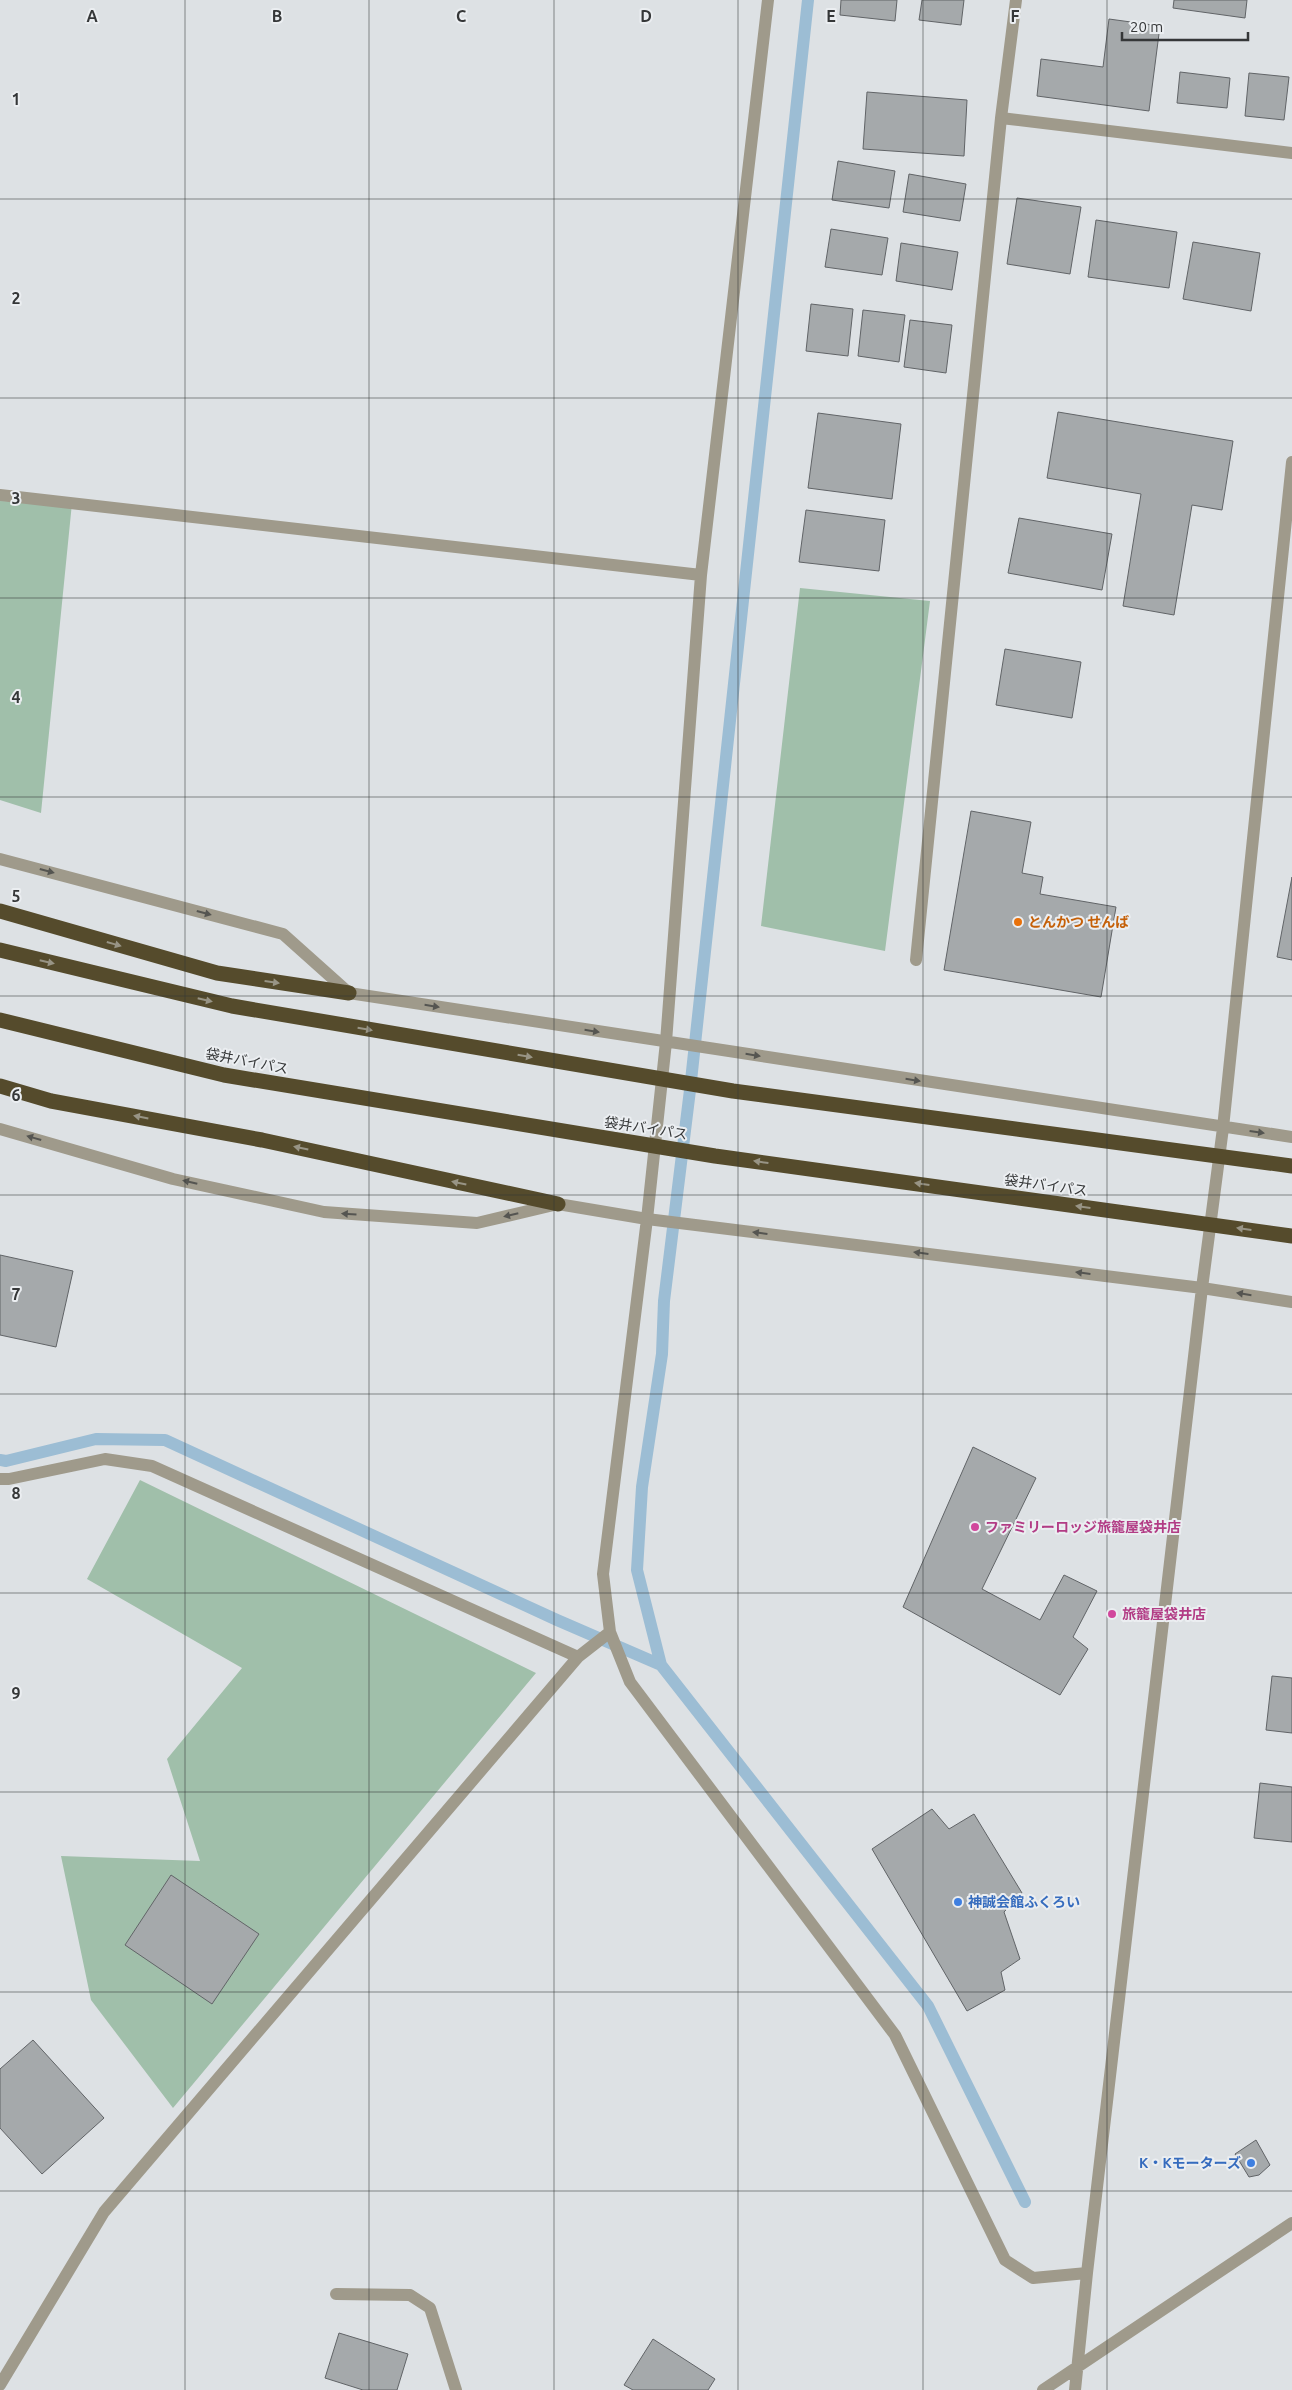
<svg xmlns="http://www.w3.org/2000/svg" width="1292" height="2390" viewBox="0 0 1292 2390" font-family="Ubuntu,'Noto Sans JP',sans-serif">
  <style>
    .green { fill: #a0bfaa }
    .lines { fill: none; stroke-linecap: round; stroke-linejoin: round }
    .stream { stroke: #9cbdd4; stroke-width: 12 }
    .building { fill: #a5a9ab; stroke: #616467 }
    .minor { stroke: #9f9a8b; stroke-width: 12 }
    .highway { stroke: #554b2c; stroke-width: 15 }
    .highway-bridge { stroke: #554b2c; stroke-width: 15 }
    .oneway { fill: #555551 }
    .oneway2 { fill: #989485 }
    .grid { fill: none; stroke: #353738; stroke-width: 1; stroke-opacity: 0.55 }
    .food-dot { fill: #e8710a; stroke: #ebeef1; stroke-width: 2 }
    .hotel-dot { fill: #d1479c; stroke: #ebeef1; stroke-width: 2 }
    .shop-dot { fill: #3f7fe0; stroke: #ebeef1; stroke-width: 2 }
    .labels { text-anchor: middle; stroke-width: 4; stroke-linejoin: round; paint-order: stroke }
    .food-label { font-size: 14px; font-weight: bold; fill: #c56008; stroke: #ebeef1; text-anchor: start }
    .street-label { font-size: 14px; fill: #353738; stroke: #ebeef1 }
    .hotel-label { font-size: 14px; font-weight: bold; fill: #b23c85; stroke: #ebeef1; text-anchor: start }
    .shop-label { font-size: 14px; font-weight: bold; fill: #366cbe; stroke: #ebeef1; text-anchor: start }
    .grid-label { font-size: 16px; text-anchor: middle; font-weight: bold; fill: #353738; stroke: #ebeef1; stroke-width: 4; stroke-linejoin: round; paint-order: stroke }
  </style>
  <rect width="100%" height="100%" fill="#dde1e4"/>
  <path class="green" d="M 0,501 L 72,503 L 41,813 L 0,800 Z
    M 800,588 L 930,601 L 885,951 L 761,926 Z
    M 140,1480 L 536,1673 L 173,2108 L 91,2000 L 61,1856 L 200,1861 L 167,1759 L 242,1668 L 87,1579 Z"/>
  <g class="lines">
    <path class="stream" d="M 808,0 L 690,1090 L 664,1301 L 662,1354 L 642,1487 L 637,1570 L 661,1665 L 928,2006 L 1025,2202
      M 0,1460 L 6,1461 L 96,1439 L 165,1440 L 557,1620 L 661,1665"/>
  </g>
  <path class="building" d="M 841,0 L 897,0 L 895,21 L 840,15 Z
    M 922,0 L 964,0 L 961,25 L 919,20 Z
    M 1174,0 L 1247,0 L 1245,18 L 1173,8 Z
    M 1109,19 L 1160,26 L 1149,111 L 1037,96 L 1041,59 L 1103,67 Z
    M 1180,72 L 1230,78 L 1227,108 L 1177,103 Z
    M 1249,73 L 1289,77 L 1284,120 L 1245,116 Z
    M 867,92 L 967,100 L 964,156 L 863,149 Z
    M 838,161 L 895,171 L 889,208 L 832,200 Z
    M 909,174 L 966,184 L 960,221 L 903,212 Z
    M 1017,198 L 1081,207 L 1070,274 L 1007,264 Z
    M 1096,220 L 1177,232 L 1169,288 L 1088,277 Z
    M 831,229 L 888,238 L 882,275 L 825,267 Z
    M 1193,242 L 1260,253 L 1251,311 L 1183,299 Z
    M 901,243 L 958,252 L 952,290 L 896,281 Z
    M 811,304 L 853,309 L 848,356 L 806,351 Z
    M 863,310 L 905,315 L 899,362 L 858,356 Z
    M 910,320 L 952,325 L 946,373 L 904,367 Z
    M 1058,412 L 1233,441 L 1222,510 L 1192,505 L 1174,615 L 1123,606 L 1141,494 L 1047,478 Z
    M 818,413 L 901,424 L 892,499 L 808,488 Z
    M 806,510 L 885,520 L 879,571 L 799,562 Z
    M 1019,518 L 1112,534 L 1102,590 L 1008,573 Z
    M 1005,649 L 1081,662 L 1072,718 L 996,705 Z
    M 971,811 L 1031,822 L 1022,873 L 1043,877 L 1040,894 L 1116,907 L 1101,997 L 944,970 Z
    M 1292,877 L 1292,960 L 1277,957 Z
    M 0,1255 L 73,1271 L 56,1347 L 0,1335 Z
    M 973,1447 L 1036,1478 L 982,1589 L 1040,1620 L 1064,1575 L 1097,1591 L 1073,1637 L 1088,1649 L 1060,1695 L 903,1607 Z
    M 1272,1676 L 1292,1678 L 1292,1733 L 1266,1730 Z
    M 1260,1783 L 1292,1787 L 1292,1842 L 1254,1838 Z
    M 932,1809 L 949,1829 L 974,1814 L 1022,1893 L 1004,1912 L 1020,1959 L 1001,1972 L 1005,1990 L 967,2011 L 872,1849 Z
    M 171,1875 L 259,1934 L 212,2004 L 125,1945 Z
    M 33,2040 L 104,2118 L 42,2174 L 0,2128 L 0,2069 Z
    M 1256,2140 L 1270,2165 L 1259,2175 L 1249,2177 L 1235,2154 Z
    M 339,2333 L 408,2354 L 397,2390 L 363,2390 L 325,2378 Z
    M 653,2339 L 715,2379 L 708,2390 L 633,2390 L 624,2385 Z"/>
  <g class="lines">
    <path class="minor" d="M 768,0 L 701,575 L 666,1042 L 647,1219 L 603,1574 L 610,1632 L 630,1682 L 895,2035 L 1005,2260 L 1033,2278 L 1087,2273
      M 1001,118 L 1292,153
      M 0,495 L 701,575
      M 0,859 L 283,934 L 349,993 L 1292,1137
      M 916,960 L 1001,118 L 1016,0
      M 0,1129 L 173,1179 L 324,1212 L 477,1223 L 558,1204 L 647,1219 L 1202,1288 L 1292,1302
      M 0,1479 L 9,1479 L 105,1459 L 152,1466 L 578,1657
      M 336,2294 L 410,2295 L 430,2308 L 456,2390
      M 0,2385 L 104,2212 L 578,1657 L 610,1632
      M 1043,2390 L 1292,2223
      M 1075,2390 L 1087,2273 L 1202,1288 L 1223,1128 L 1292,462"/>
    <path class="highway" d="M 0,911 L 217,973 L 349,993
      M 0,1086 L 51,1101 L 262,1140 L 558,1204"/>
    <path class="highway-bridge" d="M 0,950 L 232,1006 L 733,1091 L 1292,1166
      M 0,1020 L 224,1075 L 715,1156 L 1292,1236"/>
  </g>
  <defs><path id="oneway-solid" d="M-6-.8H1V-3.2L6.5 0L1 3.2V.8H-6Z" transform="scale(1.25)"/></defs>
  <g class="oneway">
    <use href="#oneway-solid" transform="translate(47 871) rotate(15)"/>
    <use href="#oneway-solid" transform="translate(204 913) rotate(15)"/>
    <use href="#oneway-solid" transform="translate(432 1006) rotate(9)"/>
    <use href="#oneway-solid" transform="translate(592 1031) rotate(9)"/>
    <use href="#oneway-solid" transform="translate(753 1055) rotate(9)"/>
    <use href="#oneway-solid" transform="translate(913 1080) rotate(9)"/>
    <use href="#oneway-solid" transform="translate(1257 1132) rotate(8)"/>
    <use href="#oneway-solid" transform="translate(34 1138) rotate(-164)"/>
    <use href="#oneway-solid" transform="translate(190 1182) rotate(-167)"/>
    <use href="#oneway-solid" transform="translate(349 1214) rotate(-176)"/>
    <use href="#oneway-solid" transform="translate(511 1215) rotate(167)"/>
    <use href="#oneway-solid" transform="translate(760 1233) rotate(-173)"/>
    <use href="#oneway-solid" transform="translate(921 1253) rotate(-173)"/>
    <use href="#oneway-solid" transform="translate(1083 1273) rotate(-173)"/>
    <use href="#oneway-solid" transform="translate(1244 1294) rotate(-171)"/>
  </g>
  <g class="oneway2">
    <use href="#oneway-solid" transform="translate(114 944) rotate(16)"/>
    <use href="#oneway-solid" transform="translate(47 962) rotate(13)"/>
    <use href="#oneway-solid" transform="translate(272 982) rotate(8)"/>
    <use href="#oneway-solid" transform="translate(205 1000) rotate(13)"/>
    <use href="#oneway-solid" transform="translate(365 1029) rotate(10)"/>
    <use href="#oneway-solid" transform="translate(525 1056) rotate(10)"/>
    <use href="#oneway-solid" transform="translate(141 1117) rotate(-169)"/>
    <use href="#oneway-solid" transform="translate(301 1148) rotate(-168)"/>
    <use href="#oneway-solid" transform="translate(761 1162) rotate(-172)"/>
    <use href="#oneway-solid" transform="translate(459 1183) rotate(-168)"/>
    <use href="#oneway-solid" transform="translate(922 1184) rotate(-172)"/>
    <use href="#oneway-solid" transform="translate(1083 1207) rotate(-172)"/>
    <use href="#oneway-solid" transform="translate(1244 1229) rotate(-172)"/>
  </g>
  <path class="grid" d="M 185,0 L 185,2390M 369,0 L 369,2390M 554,0 L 554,2390M 738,0 L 738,2390M 923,0 L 923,2390M 1107,0 L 1107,2390M 0,199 L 1292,199M 0,398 L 1292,398M 0,598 L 1292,598M 0,797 L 1292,797M 0,996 L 1292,996M 0,1195 L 1292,1195M 0,1394 L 1292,1394M 0,1593 L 1292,1593M 0,1792 L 1292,1792M 0,1992 L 1292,1992M 0,2191 L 1292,2191"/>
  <circle class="food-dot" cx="1018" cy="922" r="5"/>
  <g class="hotel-dot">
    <circle cx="975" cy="1527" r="5"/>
    <circle cx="1112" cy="1614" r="5"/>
  </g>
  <g class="shop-dot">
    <circle cx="958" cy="1902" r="5"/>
    <circle cx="1251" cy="2163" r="5"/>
  </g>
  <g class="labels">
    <g class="food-label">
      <text x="1028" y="927">とんかつ せんば</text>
    </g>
    <g class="street-label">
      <text transform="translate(247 1061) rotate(11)" y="5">袋井バイパス</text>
      <text transform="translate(646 1128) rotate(9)" y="5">袋井バイパス</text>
      <text transform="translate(1046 1185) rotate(8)" y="5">袋井バイパス</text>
    </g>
    <g class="hotel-label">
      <text x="985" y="1532">ファミリーロッジ旅籠屋袋井店</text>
      <text x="1122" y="1619">旅籠屋袋井店</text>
    </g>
    <g class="shop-label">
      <text x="968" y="1907">神誠会館ふくろい</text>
      <text x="1241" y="2168" text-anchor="end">K・Kモーターズ</text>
    </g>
  </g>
  <g class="grid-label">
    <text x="92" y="22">A</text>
    <text x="277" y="22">B</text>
    <text x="461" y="22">C</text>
    <text x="646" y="22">D</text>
    <text x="831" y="22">E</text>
    <text x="1015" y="22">F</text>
    <text x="16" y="105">1</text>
    <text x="16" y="304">2</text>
    <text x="16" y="504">3</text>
    <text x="16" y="703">4</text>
    <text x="16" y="902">5</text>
    <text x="16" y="1101">6</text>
    <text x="16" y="1300">7</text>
    <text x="16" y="1499">8</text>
    <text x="16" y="1699">9</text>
  </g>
  <path d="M1122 32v8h126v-8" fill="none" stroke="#353738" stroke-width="2.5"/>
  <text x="1130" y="32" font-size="15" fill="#353738" stroke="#ebeef1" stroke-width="4" paint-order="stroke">20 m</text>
</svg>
